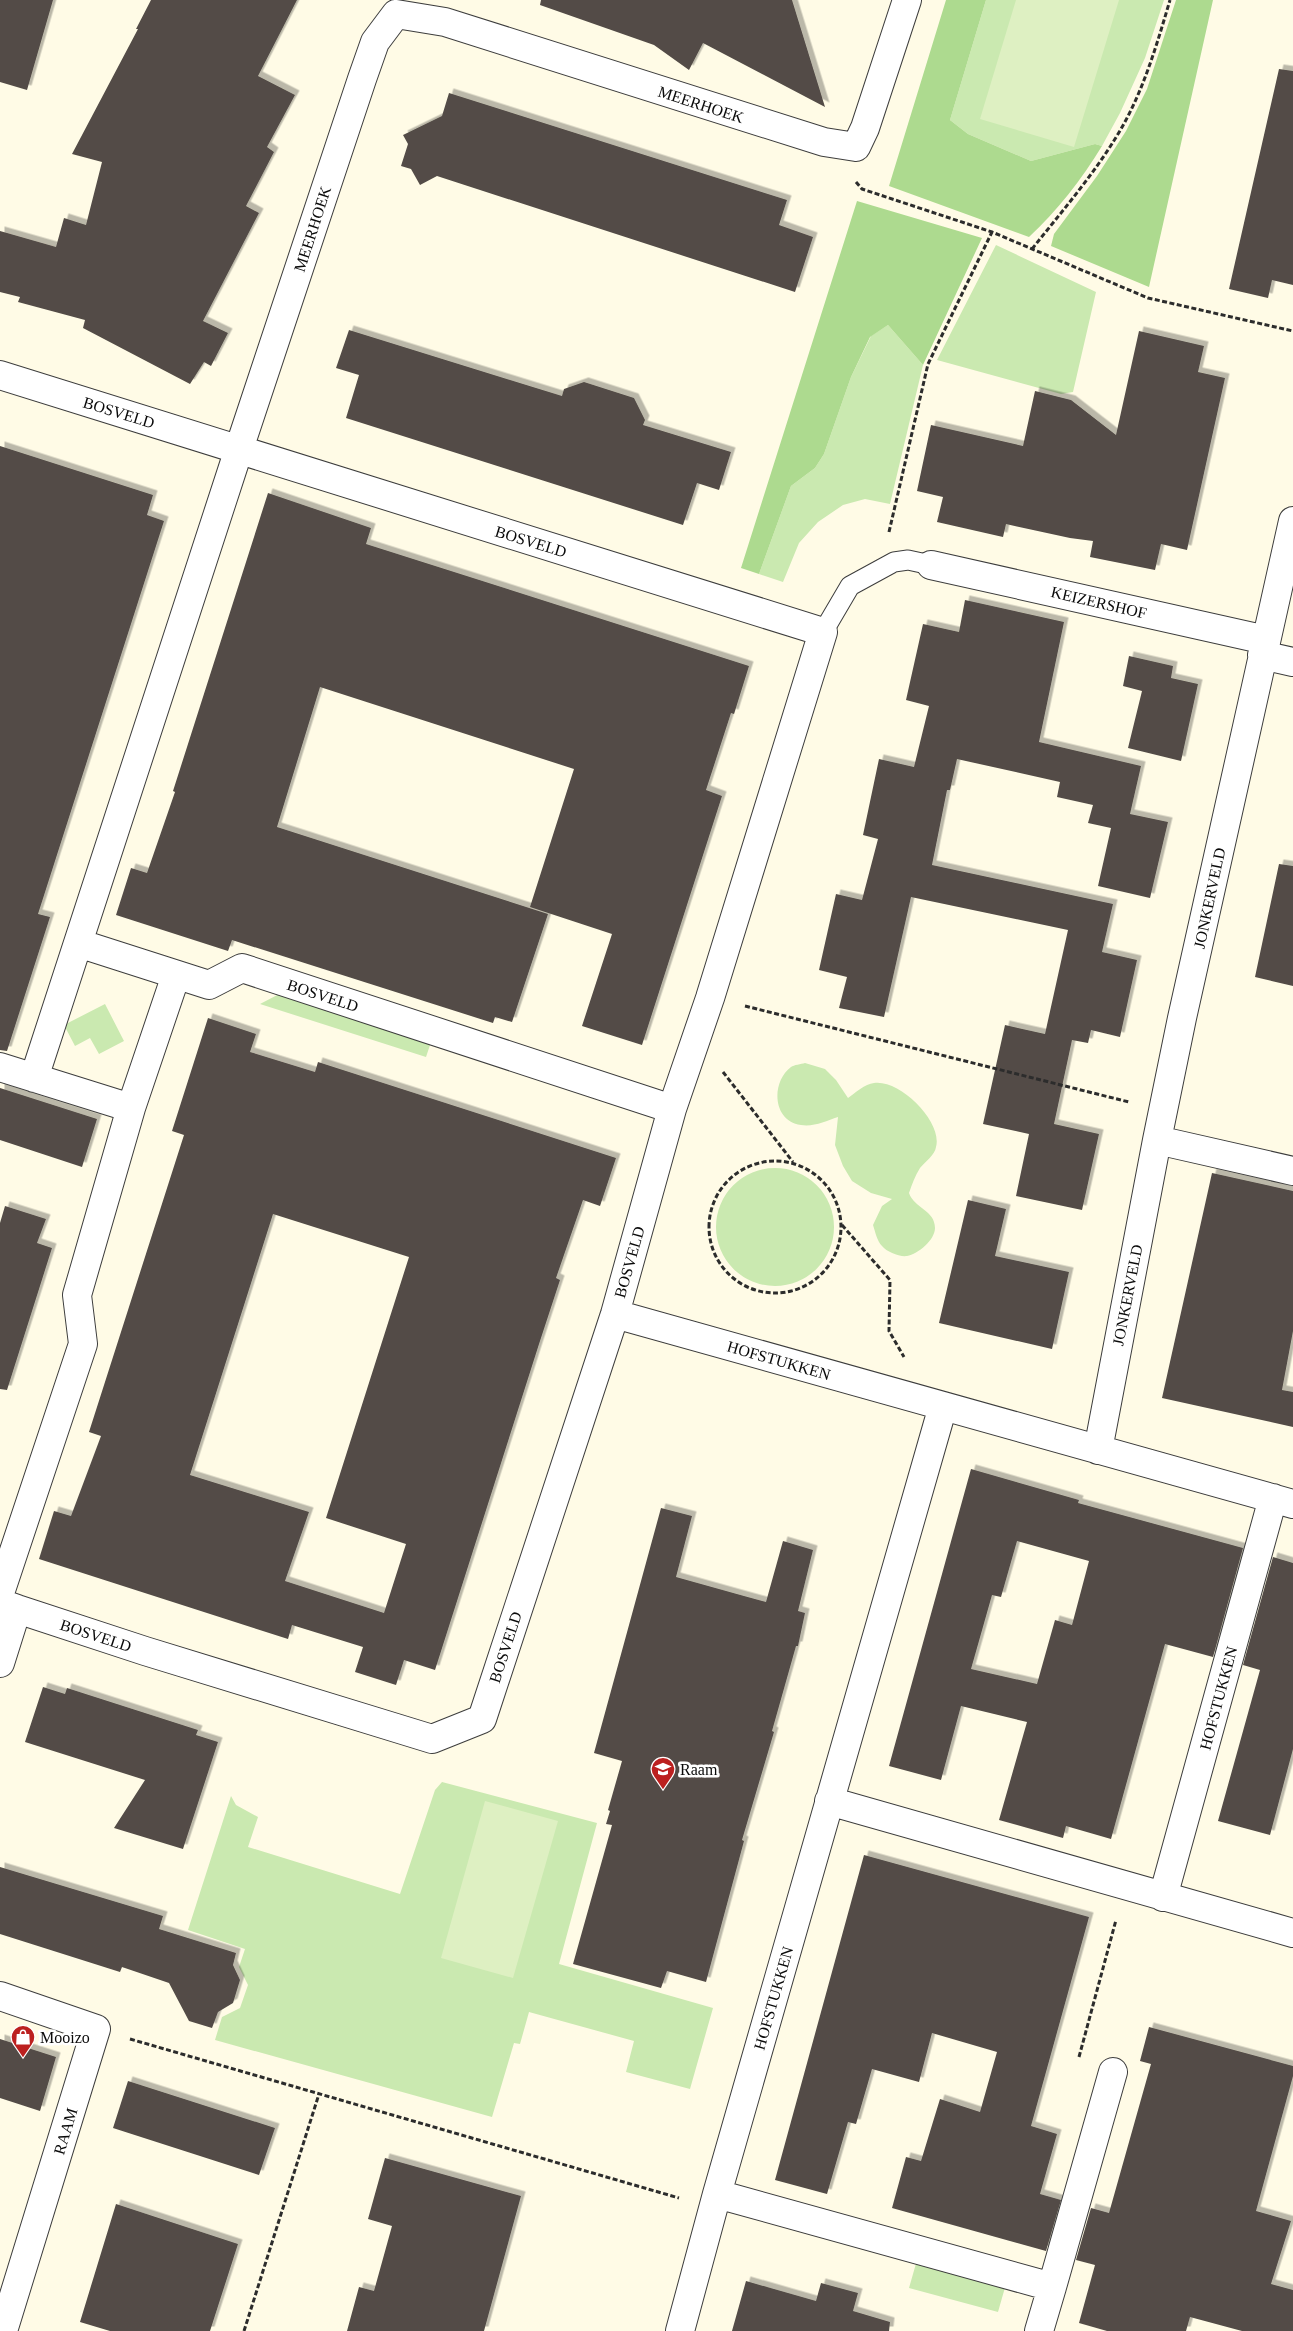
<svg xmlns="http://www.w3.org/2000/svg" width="1293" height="2331" viewBox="0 0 1293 2331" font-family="Georgia,serif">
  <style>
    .green { fill: #cae9b0 }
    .forest { fill: #adda8f }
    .pitch { fill: #def0c2 }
    .building { fill: #524b46; fill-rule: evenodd; filter: url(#shadow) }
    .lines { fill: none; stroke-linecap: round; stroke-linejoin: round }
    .lane-casing { stroke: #3d3d3d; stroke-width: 21 }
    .street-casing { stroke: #3d3d3d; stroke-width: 30 }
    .path { stroke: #2c2c2c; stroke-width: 3; stroke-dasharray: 5 2.5; stroke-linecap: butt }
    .lane { stroke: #fff; stroke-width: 19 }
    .street { stroke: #fff; stroke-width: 28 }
    .labels { text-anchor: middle; stroke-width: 5; stroke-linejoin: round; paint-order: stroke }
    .street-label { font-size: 16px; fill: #0a0a0a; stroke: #fff }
    .poi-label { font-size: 16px; fill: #0a0a0a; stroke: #fff; text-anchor: start }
  </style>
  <defs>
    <filter id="shadow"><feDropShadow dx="4.5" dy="-4.5" stdDeviation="0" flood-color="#0004"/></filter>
  </defs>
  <rect width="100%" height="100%" fill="#fffbe6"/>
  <path class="green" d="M 986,0 L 1164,0 L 1145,58 L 1120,113 L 1102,146 L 1095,144 L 1031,161 L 968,134 L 950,120 Z
    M 996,245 L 1096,292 L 1073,392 L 1061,394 L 937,360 Z
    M 888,325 L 923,365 L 890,504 L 865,499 L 843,505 L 818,522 L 799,543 L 783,582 L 759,574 L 791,486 L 815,468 L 824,454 L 851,377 L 871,336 Z
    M 285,991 L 432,1039 L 426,1057 L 260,1004 Z
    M 105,1004 L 124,1041 L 99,1054 L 90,1038 L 75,1046 L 64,1025 Z
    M 805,1063 L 825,1069 L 836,1080 L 848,1098 C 855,1093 865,1084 874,1083 C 900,1079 943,1122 936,1147 C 935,1155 925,1162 920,1168 C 915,1176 912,1184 909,1193 C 914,1208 935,1210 935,1228 C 935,1240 918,1254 907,1256 C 899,1257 887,1252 882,1246 C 877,1241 875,1231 873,1225 L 882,1206 L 892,1199 L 871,1193 L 852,1181 L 843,1166 L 835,1145 L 838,1117 C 826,1121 814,1127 801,1125 C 772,1121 771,1082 791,1067 C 794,1065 801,1064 805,1063 Z
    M716 1227a59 59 0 1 1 118 0a59 59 0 1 1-118 0Z
    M 442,1782 L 597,1823 L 559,1964 L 713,2008 L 690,2089 L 626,2072 L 634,2041 L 529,2012 L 520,2044 L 514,2043 L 492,2117 L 215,2040 L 222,2017 L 240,2008 L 248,1985 L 239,1967 L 245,1949 L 188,1930 L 231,1796 L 236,1805 L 258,1817 L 248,1847 L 400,1894 L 435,1790 Z
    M 917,2260 L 1006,2284 L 998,2312 L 909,2288 Z"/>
  <path class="forest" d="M 946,0 L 986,0 L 950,120 L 968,134 L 1031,161 L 1095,144 L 1102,146 C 1082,179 1057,211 1029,237 L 889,186 Z
    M 1176,0 L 1213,0 L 1149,287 L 1051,246 L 1054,234 L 1097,176 L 1126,131 L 1147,89 Z
    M 857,201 L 982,238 L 923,365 L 888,325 L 870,337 L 851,377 L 824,454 L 815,468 L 791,486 L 759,574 L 741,568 Z"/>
  <path class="pitch" d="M 1016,0 L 1119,0 L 1074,147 L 980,119 Z
    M 485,1801 L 558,1821 L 513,1978 L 441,1958 Z"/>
  <path class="building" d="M 0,0 L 53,0 L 27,90 L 0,82 Z
    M 151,0 L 297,0 L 258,76 L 295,95 L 267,147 L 274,152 L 246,206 L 259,213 L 203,321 L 228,333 L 211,366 L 204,362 L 190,384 L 83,328 L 85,320 L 18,302 L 20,297 L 0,292 L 0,231 L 56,247 L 64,218 L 86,225 L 102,162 L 72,154 L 138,29 L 136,29 Z
    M 541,0 L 792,0 L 825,107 L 703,43 L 689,70 L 654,45 L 540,5 Z
    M 1279,69 L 1293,71 L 1293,285 L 1272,280 L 1268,298 L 1229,289 Z
    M 449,93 L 787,200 L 779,225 L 813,237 L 795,292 L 437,176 L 420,185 L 411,169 L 401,166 L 408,144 L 403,135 L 442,116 Z
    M 349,330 L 562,396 L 564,389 L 584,382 L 634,398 L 645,420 L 643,425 L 731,452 L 719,490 L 697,483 L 683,525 L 346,418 L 359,375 L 336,368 Z
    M 1139,331 L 1204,346 L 1198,372 L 1225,378 L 1187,550 L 1161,544 L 1155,570 L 1090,557 L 1093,541 L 1070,538 L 1006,524 L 1003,537 L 937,522 L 943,497 L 917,491 L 931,425 L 1023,446 L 1035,391 L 1071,400 L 1116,435 Z
    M 0,446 L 153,495 L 147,515 L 164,521 L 38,914 L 50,917 L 7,1051 L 0,1050 Z
    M 268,493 L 371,528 L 366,544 L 749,666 L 734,714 L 731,713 L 706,790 L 722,796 L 642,1045 L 582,1026 L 612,934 L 530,907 L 574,769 L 320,687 L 277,827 L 548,914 L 512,1022 L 495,1017 L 493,1023 L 232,940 L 228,951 L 116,915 L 131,868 L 147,873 L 175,792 L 173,791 Z
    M 965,600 L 1064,622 L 1039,742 L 1141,766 L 1130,814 L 1168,822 L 1150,898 L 1098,886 L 1111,828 L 1088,823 L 1093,805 L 1057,797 L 1060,782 L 957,759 L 950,790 L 947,790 L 932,865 L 1113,904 L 1102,952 L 1137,960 L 1120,1037 L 1091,1030 L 1088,1043 L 1072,1040 L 1054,1124 L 1099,1134 L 1082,1210 L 1016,1196 L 1029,1134 L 983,1124 L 1005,1025 L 1045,1034 L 1068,930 L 911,897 L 884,1017 L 839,1008 L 847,977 L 819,970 L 836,894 L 862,900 L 878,839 L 863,835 L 879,759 L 914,767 L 929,706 L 906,700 L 923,624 L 959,632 Z
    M 1129,656 L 1173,666 L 1171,678 L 1198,684 L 1181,761 L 1128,748 L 1142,691 L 1123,686 Z
    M 1279,864 L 1293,866 L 1293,986 L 1255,977 Z
    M 208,1018 L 256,1034 L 250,1052 L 315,1072 L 318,1062 L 616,1158 L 600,1206 L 583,1200 L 556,1278 L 560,1280 L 539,1344 L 435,1670 L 404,1660 L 396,1685 L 355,1672 L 363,1647 L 292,1625 L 288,1639 L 39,1559 L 54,1511 L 71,1516 L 101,1436 L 89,1432 L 184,1135 L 172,1131 ZM 273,1214 L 409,1257 L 326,1518 L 406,1544 L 384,1613 L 285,1581 L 309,1512 L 190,1475 Z
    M 0,1088 L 97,1119 L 82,1167 L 0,1140 Z
    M 1212,1173 L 1293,1191 L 1293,1331 L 1282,1390 L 1293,1392 L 1293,1427 L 1162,1398 Z
    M 968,1200 L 1006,1209 L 995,1256 L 1069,1272 L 1052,1349 L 939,1323 Z
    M 5,1206 L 46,1219 L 37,1243 L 52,1248 L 7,1390 L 0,1389 L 0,1223 Z
    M 971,1469 L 1079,1500 L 1078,1503 L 1243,1548 L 1213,1657 L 1165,1644 L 1111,1839 L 1066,1826 L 1063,1838 L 999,1820 L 1027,1722 L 961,1706 L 941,1780 L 889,1766 ZM 1017,1541 L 1089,1561 L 1072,1625 L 1055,1620 L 1037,1684 L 971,1669 L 992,1595 L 1001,1597 Z
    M 661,1508 L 692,1516 L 676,1577 L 744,1596 L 766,1602 L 783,1541 L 813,1550 L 798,1611 L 805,1613 L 798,1646 L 796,1646 L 772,1731 L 774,1732 L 742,1840 L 744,1841 L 706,1982 L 667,1971 L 661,1988 L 573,1964 L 612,1825 L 606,1824 L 610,1811 L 608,1810 L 622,1761 L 594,1753 Z
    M 1273,1557 L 1293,1563 L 1293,1749 L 1270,1835 L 1218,1821 L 1260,1670 L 1243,1665 Z
    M 43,1687 L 65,1694 L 67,1688 L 198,1730 L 196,1735 L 218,1742 L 183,1849 L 114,1828 L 145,1780 L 25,1742 Z
    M 864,1855 L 1089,1917 L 1031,2126 L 1057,2134 L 1040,2194 L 1061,2200 L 1046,2251 L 892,2208 L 906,2157 L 921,2161 L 940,2099 L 980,2112 L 997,2052 L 932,2033 L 919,2082 L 872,2069 L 856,2124 L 848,2122 L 827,2194 L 775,2180 Z
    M 0,1867 L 163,1916 L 159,1929 L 236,1953 L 233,1965 L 240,1980 L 233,2003 L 218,2012 L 212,2028 L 189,2021 L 169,1983 L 122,1967 L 120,1972 L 0,1934 Z
    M 1149,2027 L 1293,2066 L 1293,2076 L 1256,2211 L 1291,2221 L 1271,2284 L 1293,2290 L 1293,2331 L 1242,2331 L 1190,2317 L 1186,2331 L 1107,2331 L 1079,2323 L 1095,2265 L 1076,2260 L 1091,2208 L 1109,2213 L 1151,2064 L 1140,2061 Z
    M 0,2039 L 56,2057 L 40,2111 L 0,2098 Z
    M 128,2081 L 275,2128 L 259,2175 L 113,2128 Z
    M 385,2158 L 521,2196 L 484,2331 L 347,2331 L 359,2287 L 374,2291 L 392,2226 L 368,2219 Z
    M 116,2204 L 238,2244 L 210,2331 L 110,2331 L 80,2322 Z
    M 746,2281 L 816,2301 L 821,2283 L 858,2293 L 853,2311 L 890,2322 L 889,2331 L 732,2331 Z"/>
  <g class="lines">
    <g class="lane-casing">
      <path id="lane" d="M 823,632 L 850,586 L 894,562 L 908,560 L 931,565"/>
    </g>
    <g class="street-casing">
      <path id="street" d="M 0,375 L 823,632 L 710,998 L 672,1109 L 615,1314 L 482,1719 L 432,1739 L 145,1651 L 17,1609
        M 931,565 L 1266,640
        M 1262,655 L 1293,662
        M 78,943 L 209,985 L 242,968 L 672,1109
        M 0,1067 L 131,1108
        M 34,1078 L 239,449 L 362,79 L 375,42 L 396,14 L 445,22 L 824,142 L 856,147 L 865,128 L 907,0
        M 1157,1140 L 1293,1171
        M 615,1314 L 1293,1504
        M 1098,1450 L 1157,1140 L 1182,1018 L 1293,521
        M 0,1593 L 83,1344 L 77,1295 L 131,1108 L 176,975
        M 0,1603 L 17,1609 L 0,1663
        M 829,1801 L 1293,1933
        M 1163,1897 L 1273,1498
        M 0,1996 L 96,2029 L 3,2331
        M 717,2194 L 1052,2287 L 1039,2331
        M 1052,2287 L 1113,2072
        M 680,2331 L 717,2194 L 943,1406"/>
    </g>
    <path class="path" d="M 856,182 L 862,189 L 992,232 L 1148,298 L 1293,331
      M 1032,249 C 1063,210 1096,172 1121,129 C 1144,89 1157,44 1170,0
      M 889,532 L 928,364 L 992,232
      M 745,1006 L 1129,1102
      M 723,1072 L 793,1162
      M709 1227a66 66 0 1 1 132 0a66 66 0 1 1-132 0Z
      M 842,1225 L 890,1280 L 889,1331 L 904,1357
      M 130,2039 L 679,2198
      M 1079,2057 L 1116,1920
      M 244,2331 L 319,2094"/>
    <use href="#lane" class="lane"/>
    <use href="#street" class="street"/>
  </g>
  <defs>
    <g id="school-pin" transform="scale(1.25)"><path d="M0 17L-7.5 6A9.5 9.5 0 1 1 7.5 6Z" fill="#bc201f" stroke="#fff"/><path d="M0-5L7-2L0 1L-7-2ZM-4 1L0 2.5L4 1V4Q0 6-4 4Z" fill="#fff"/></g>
    <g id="shop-pin" transform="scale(1.25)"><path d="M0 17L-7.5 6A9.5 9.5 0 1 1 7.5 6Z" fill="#bc201f" stroke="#fff"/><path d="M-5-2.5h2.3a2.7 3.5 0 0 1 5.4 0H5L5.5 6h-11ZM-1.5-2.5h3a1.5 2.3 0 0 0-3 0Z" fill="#fff"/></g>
  </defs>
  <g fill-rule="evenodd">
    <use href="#school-pin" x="663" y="1769"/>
    <use href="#shop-pin" x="23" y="2037"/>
  </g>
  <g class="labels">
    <g class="street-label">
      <text transform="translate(701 104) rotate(18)" y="6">MEERHOEK</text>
      <text transform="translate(312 229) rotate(-72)" y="6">MEERHOEK</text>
      <text transform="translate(119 412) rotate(17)" y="6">BOSVELD</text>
      <text transform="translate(531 541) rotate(17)" y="6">BOSVELD</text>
      <text transform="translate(1099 602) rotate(13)" y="6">KEIZERSHOF</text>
      <text transform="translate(1209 898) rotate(-78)" y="6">JONKERVELD</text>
      <text transform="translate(323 995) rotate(18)" y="6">BOSVELD</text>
      <text transform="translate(629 1262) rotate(-74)" y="6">BOSVELD</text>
      <text transform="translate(1127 1295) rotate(-79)" y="6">JONKERVELD</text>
      <text transform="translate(779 1360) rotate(16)" y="6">HOFSTUKKEN</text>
      <text transform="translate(96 1635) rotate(18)" y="6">BOSVELD</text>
      <text transform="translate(505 1647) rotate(-72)" y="6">BOSVELD</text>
      <text transform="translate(1218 1698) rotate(-75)" y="6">HOFSTUKKEN</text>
      <text transform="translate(773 1998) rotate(-74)" y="6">HOFSTUKKEN</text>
      <text transform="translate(65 2131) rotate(-73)" y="6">RAAM</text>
    </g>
    <g class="poi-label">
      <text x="680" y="1775">Raam</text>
      <text x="40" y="2043">Mooizo</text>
    </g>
  </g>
</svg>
